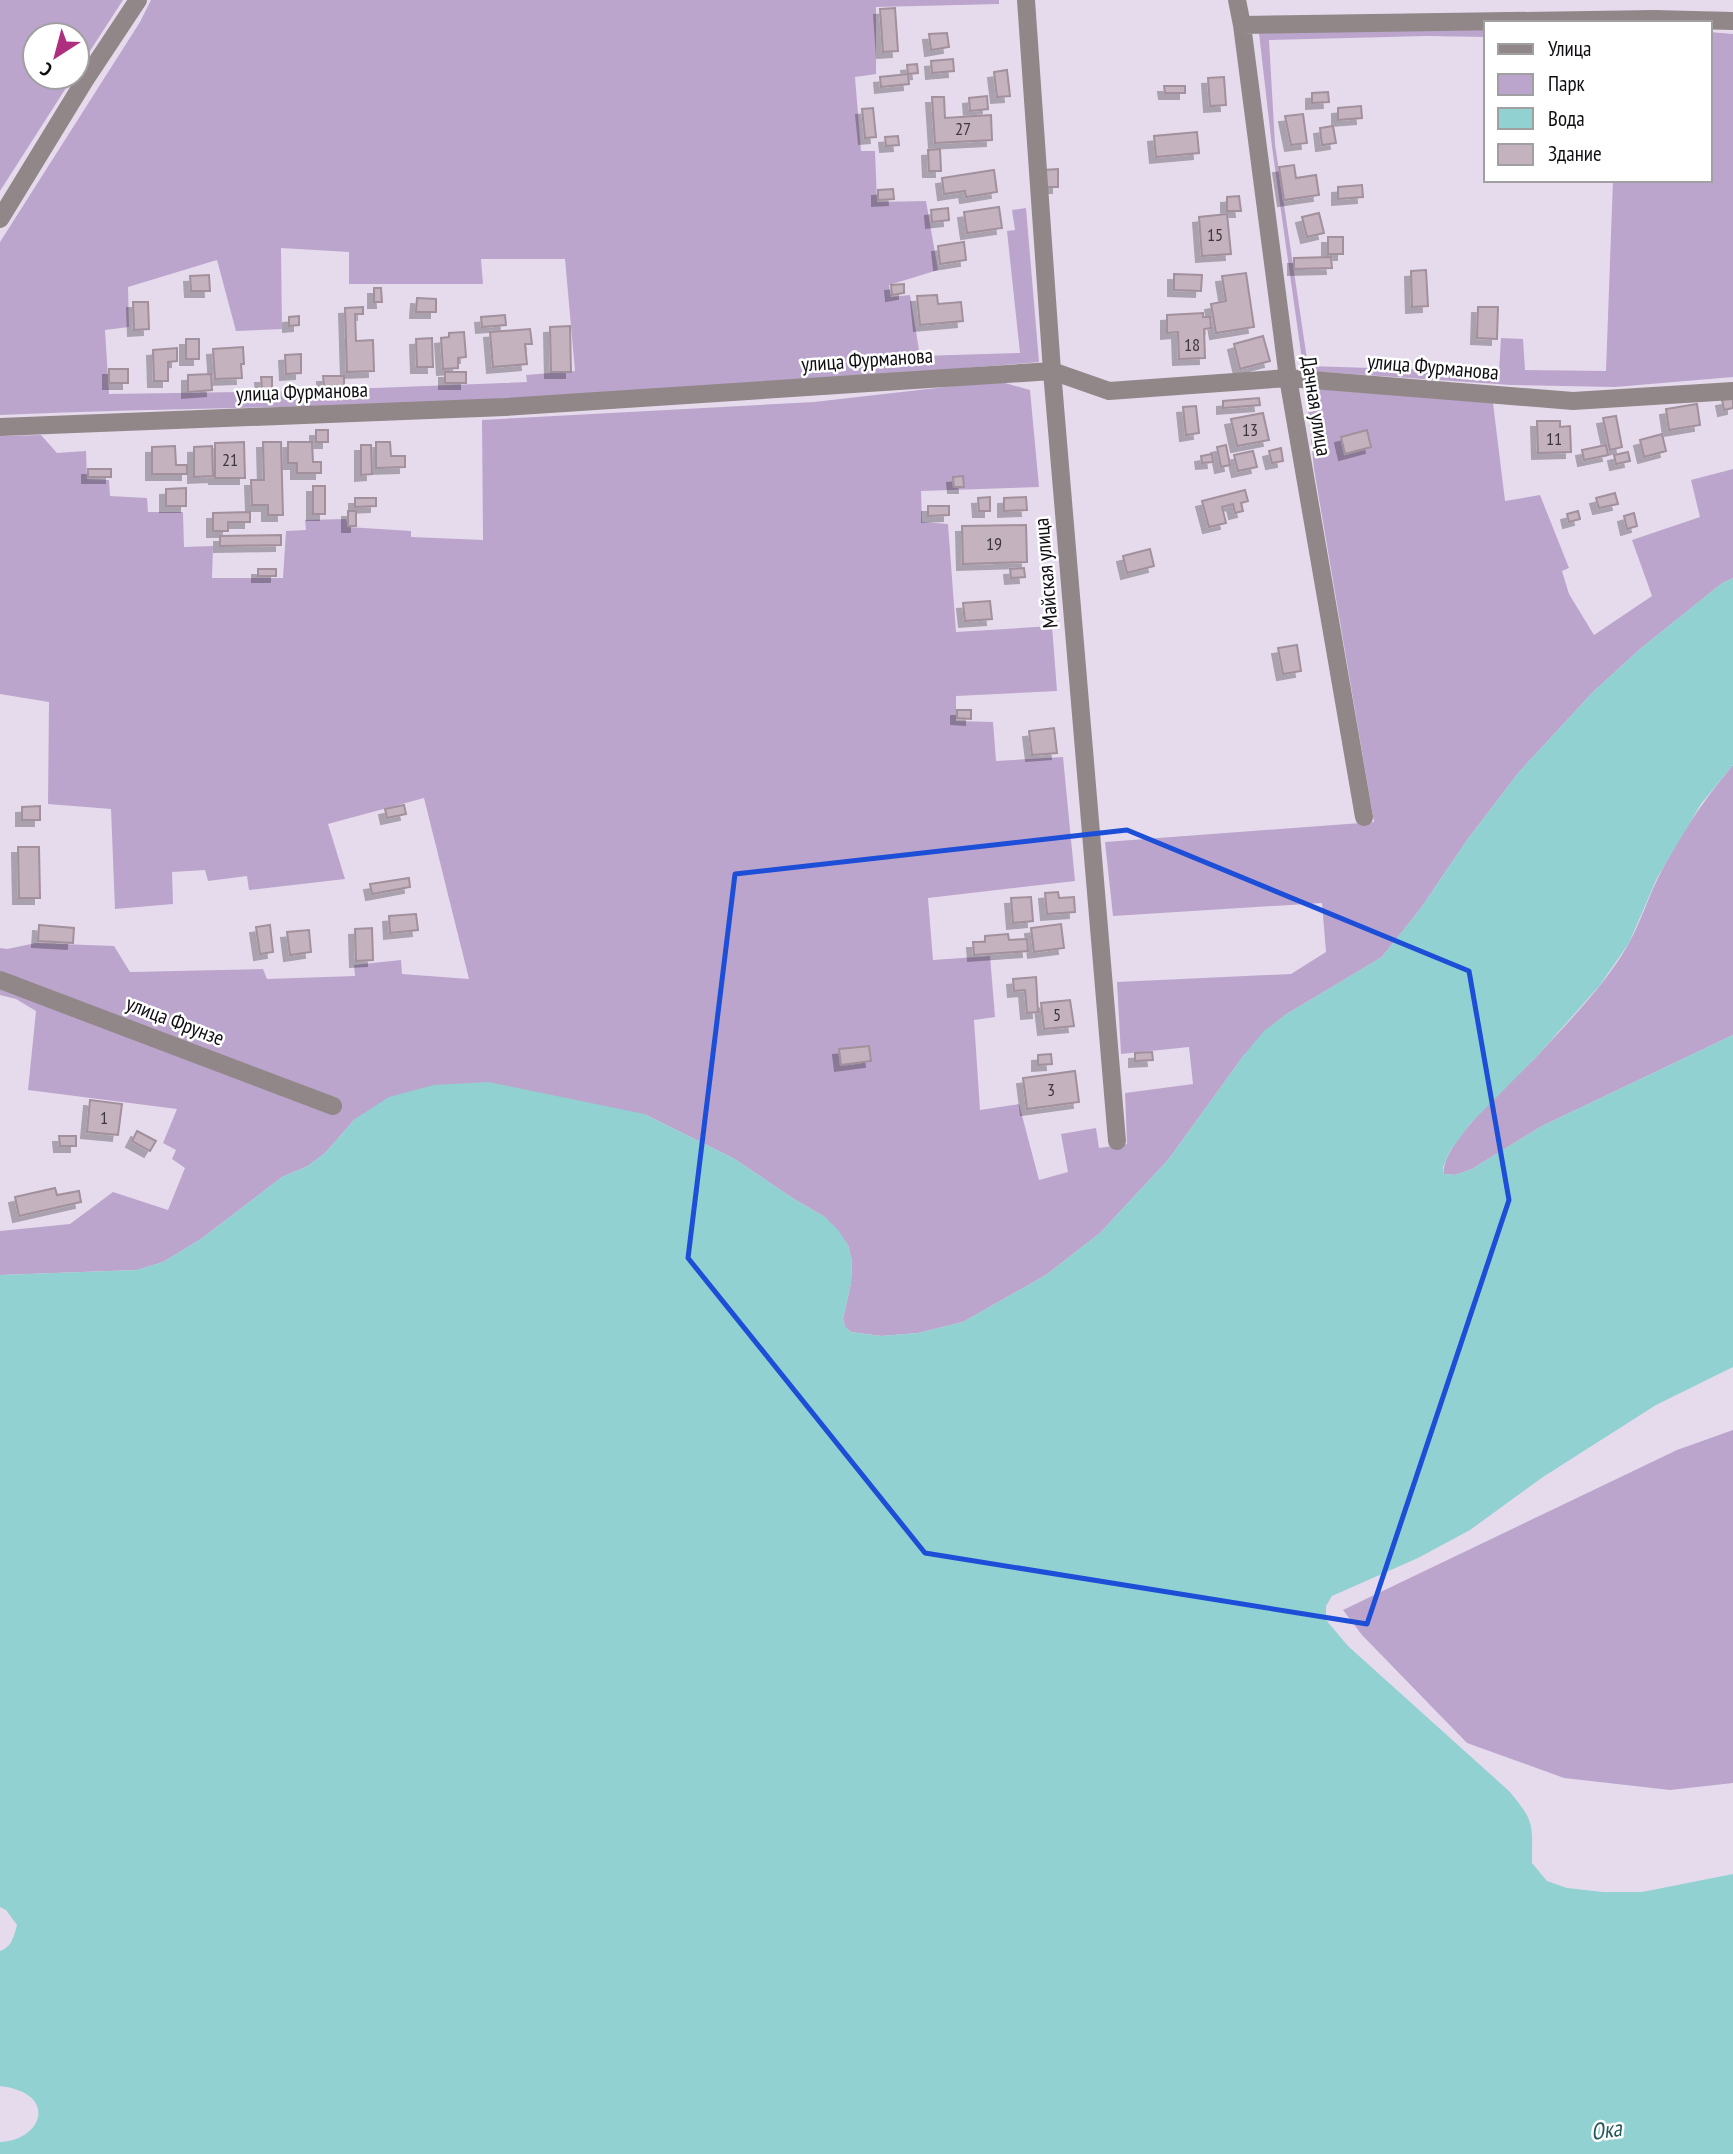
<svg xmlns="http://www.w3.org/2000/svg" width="1733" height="2154" viewBox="0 0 1733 2154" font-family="'PT Sans Narrow',sans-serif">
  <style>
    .green { fill: #bca5cc; fill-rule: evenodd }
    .water { fill: #92d1d2 }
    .building { fill: #c4b2be; stroke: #a2909c; stroke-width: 2; filter: url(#shadow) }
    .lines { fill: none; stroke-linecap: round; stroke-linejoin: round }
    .minor { stroke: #918788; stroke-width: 18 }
    .marked { fill: none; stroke: #1d4ed8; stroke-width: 5; stroke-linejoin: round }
    .labels { text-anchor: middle; stroke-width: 5; stroke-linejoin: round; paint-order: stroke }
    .number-label { font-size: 18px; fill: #3e373e }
    .street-label { font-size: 21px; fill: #110e13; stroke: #fff }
    .water-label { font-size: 23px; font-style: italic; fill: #255a5c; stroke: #fff }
  </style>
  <defs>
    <filter id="shadow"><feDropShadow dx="-6" dy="6" stdDeviation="0" flood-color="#0004"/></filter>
  </defs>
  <rect width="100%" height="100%" fill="#e6dbed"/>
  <path class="green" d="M 0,0 L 123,0 L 77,71 L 77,35 L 35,35 L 35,77 L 73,77 L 0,191 Z
    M 151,0 L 999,0 L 999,4 L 876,7 L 876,74 L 855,77 L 861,151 L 875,151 L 877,202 L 926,201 L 938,270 L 889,285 L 891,297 L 910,295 L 920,356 L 1020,353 L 1007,231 L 1015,230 L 1012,210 L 1026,208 L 1039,362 C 851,378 663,392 475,401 C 317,408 158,408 0,415 L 0,242 L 140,22 ZM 281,248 L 349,252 L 349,284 L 483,284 L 481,259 L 565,259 L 575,371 L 526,375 L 527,382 L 297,391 L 109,394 L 105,330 L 129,327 L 128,287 L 217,260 L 236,331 L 282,329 Z
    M 1486,28 L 1486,37 L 1427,36 L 1269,40 L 1275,144 L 1308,366 L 1499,372 L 1501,338 L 1523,339 L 1525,370 L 1606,371 L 1613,180 L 1710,180 L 1710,32 L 1733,34 L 1733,377 L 1615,387 L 1511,385 L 1307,371 L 1303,367 L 1272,147 L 1259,33 Z
    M 998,381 L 1030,390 L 1039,487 L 921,491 L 922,522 L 948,524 L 956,632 L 1052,626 L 1057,691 L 956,696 L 956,721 L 993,722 L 996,761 L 1063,757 L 1075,881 L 928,898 L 933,960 L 990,956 L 995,1017 L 974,1020 L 980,1110 L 1019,1104 L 1039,1180 L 1068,1172 L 1061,1134 L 1096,1128 L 1099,1148 L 1127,1144 L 1125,1093 L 1193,1084 L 1189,1047 L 1121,1054 L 1117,982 L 1291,974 L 1326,952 L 1322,903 L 1113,916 L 1105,842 L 1374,822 L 1314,469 L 1306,388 L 1493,403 L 1505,501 L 1540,495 L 1569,568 L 1562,571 L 1569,594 L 1594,635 L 1652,596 L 1632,540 L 1700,517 L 1691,480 L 1733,469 L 1733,578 L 1721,584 L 1640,649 L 1593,692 L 1519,772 L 1467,840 L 1421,908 L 1382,957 L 1285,1015 L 1244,1055 L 1168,1160 L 1100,1233 L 1046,1275 L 963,1322 L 918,1333 L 881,1336 L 851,1332 L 845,1327 L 843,1319 L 851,1283 L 852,1261 L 848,1245 L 825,1217 L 794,1199 L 733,1158 L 644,1114 L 355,1119 L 326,1152 L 308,1166 L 282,1177 L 201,1239 L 163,1262 L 137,1270 L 0,1275 L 0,1231 L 70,1224 L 113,1192 L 168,1210 L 185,1168 L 172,1159 L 176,1150 L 163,1143 L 177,1109 L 28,1090 L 36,1011 L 16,999 L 0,995 L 0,948 L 7,949 L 36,943 L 114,946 L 130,972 L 263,969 L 267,979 L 355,976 L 354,965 L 401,960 L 402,974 L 469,979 L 424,798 L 328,824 L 345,879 L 249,890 L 247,876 L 208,881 L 205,870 L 172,872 L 173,904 L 115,909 L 111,809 L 48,804 L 49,702 L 0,694 L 0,436 L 41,435 L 57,453 L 86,451 L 87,479 L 109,480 L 110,496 L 147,498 L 148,512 L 183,512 L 184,547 L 213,546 L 212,578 L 283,578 L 286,531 L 306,530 L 305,520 L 346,519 L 348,527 L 411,531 L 411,537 L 483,540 L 482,420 L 814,402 Z
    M 1733,765 L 1733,1035 L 1542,1126 L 1472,1169 L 1455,1175 L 1444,1174 C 1440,1143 1516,1078 1538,1055 C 1570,1020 1606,984 1629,943 C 1640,923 1647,901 1657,880 C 1677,838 1704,800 1733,765 Z
    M 1733,1430 L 1733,1783 L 1670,1790 L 1564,1778 L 1467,1743 L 1362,1635 L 1343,1610 L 1677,1450 Z"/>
  <path class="water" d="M 1733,578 L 1733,765 L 1701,804 L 1657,878 L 1629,943 L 1600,985 L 1538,1055 L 1470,1124 L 1450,1151 L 1443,1167 L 1444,1174 L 1455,1175 L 1472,1169 L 1542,1126 L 1733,1035 L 1733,1367 L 1656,1405 L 1543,1477 L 1470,1530 L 1418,1558 L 1332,1596 L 1326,1606 L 1326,1620 L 1348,1646 L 1509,1791 C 1535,1822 1532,1823 1532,1863 L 1547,1881 L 1567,1888 L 1603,1892 L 1642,1892 L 1733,1874 L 1733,2154 L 0,2154 L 0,2142 C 43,2140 59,2093 0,2086 L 0,1951 C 12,1947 14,1936 17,1925 L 6,1910 L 0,1907 L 0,1275 L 137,1270 L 163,1262 L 201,1239 L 282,1177 L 308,1166 L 326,1152 L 355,1119 L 389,1097 L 434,1085 L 488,1082 L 644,1114 L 733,1158 L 794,1199 L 825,1217 L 838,1230 L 848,1245 L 852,1261 L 851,1283 L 843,1319 L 845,1327 L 851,1332 L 881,1336 L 918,1333 L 963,1322 L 1046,1275 L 1100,1233 L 1168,1160 L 1244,1055 L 1264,1031 L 1285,1015 L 1382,957 L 1421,908 L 1467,840 L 1519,772 L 1593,692 L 1640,649 L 1721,584 Z"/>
  <path class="building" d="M 895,8 L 898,51 L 883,52 L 880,9 Z
    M 947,33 L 949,47 L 931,50 L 929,34 Z
    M 953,59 L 954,71 L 932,73 L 931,61 Z
    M 917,64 L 918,73 L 908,74 L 907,65 Z
    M 1007,70 L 1010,96 L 997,97 L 994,72 Z
    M 908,74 L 909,84 L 881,87 L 880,77 Z
    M 1224,77 L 1226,105 L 1210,106 L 1208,78 Z
    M 1164,86 L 1185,86 L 1185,93 L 1165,93 Z
    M 1328,92 L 1329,102 L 1312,103 L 1312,93 Z
    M 987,96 L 988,109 L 970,111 L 969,98 Z
    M 932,97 L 944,97 L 945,118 L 991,115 L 992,140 L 935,143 Z
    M 1361,106 L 1362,118 L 1338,120 L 1338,108 Z
    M 873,108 L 876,137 L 865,138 L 862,109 Z
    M 1303,114 L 1307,143 L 1291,145 L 1285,116 Z
    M 1333,126 L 1336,143 L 1322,145 L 1320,128 Z
    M 1197,132 L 1199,153 L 1156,157 L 1154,136 Z
    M 898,136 L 899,145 L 886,146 L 885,137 Z
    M 940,149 L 941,171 L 929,171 L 928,150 Z
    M 1294,165 L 1296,178 L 1316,175 L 1319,195 L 1284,200 L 1279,167 Z
    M 1058,169 L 1058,187 L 1044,187 L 1043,170 Z
    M 994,170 L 997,192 L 966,197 L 965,191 L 944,194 L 942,178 Z
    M 1362,185 L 1363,197 L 1338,199 L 1338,187 Z
    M 893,189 L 894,199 L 878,200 L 878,190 Z
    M 1239,196 L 1241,211 L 1227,211 L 1227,197 Z
    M 999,207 L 1002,228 L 967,233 L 964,212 Z
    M 948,208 L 949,220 L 932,222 L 931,210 Z
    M 1319,213 L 1324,233 L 1307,237 L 1302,217 Z
    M 1227,214 L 1231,254 L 1202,256 L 1199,217 Z
    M 1328,237 L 1343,237 L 1343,254 L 1328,254 Z
    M 964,242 L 966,260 L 940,264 L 938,246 Z
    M 1331,257 L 1332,268 L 1294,269 L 1294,258 Z
    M 1426,270 L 1428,306 L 1412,307 L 1411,271 Z
    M 1246,273 L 1254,327 L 1216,333 L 1211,304 L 1226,301 L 1222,276 Z
    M 1174,274 L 1202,275 L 1201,291 L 1174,290 Z
    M 209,275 L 210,291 L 191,291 L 190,276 Z
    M 904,284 L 904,293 L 892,295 L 891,285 Z
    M 374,288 L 381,288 L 382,302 L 374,302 Z
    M 937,295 L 938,304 L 961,302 L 963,321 L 920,325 L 917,296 Z
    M 417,298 L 436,299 L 436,312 L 416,312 Z
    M 133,302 L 148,302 L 149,329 L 134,330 Z
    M 363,307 L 363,314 L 355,314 L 356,341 L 373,340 L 374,371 L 347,372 L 345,308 Z
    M 1478,307 L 1498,307 L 1497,339 L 1477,338 Z
    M 1203,313 L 1203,317 L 1210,317 L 1211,328 L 1204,329 L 1205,358 L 1179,359 L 1178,332 L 1167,333 L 1167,315 Z
    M 505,315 L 506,325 L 482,327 L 481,317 Z
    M 299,316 L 299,325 L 289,326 L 289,317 Z
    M 570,326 L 571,372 L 551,372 L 550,327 Z
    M 530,329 L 532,344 L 525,344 L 527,364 L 493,367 L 490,332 Z
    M 464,332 L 466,357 L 458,358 L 458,368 L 443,369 L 441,338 L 449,337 L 449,333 Z
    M 1263,336 L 1270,361 L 1240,369 L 1234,344 Z
    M 432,338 L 433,367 L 417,367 L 416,339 Z
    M 186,339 L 199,339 L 199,359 L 186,359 Z
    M 243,347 L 244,364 L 241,364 L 242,378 L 215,379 L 213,349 Z
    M 177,348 L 177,361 L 168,362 L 168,381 L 154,381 L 153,350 Z
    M 301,354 L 301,373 L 286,374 L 285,355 Z
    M 109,369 L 128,369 L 128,383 L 109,383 Z
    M 445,372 L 466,372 L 466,383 L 445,383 Z
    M 211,374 L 212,390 L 188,392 L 188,375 Z
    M 323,376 L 344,376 L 344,386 L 324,386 Z
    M 261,377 L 272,377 L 272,389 L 262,389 Z
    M 1259,398 L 1260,405 L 1223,408 L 1223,401 Z
    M 1733,398 L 1733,408 L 1724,410 L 1722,400 Z
    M 1697,404 L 1700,425 L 1669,430 L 1666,409 Z
    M 1196,406 L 1199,433 L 1186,435 L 1183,407 Z
    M 1263,413 L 1269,440 L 1237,446 L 1231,419 Z
    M 1616,416 L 1622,447 L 1610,450 L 1603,418 Z
    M 1537,421 L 1560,421 L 1560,427 L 1570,426 L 1571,452 L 1538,453 Z
    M 316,430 L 328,430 L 328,442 L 316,442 Z
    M 1367,430 L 1371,447 L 1345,454 L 1341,437 Z
    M 1662,434 L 1666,451 L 1644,457 L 1640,440 Z
    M 244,442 L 245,478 L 215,478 L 215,443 Z
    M 263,442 L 281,442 L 283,515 L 268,515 L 268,505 L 252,505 L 251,480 L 264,480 Z
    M 288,442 L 312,442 L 313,462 L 321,462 L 321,473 L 297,473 L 297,463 L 288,463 Z
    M 376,442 L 390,442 L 391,456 L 405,456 L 405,467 L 376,468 Z
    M 361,445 L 371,445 L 372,474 L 361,475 Z
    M 1226,445 L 1230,465 L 1221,467 L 1217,447 Z
    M 1606,445 L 1608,455 L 1584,460 L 1582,450 Z
    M 175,446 L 176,465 L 187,465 L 187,474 L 152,474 L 152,447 Z
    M 212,446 L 213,476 L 194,477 L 194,447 Z
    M 1281,448 L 1283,461 L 1272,463 L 1269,451 Z
    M 1253,451 L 1257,467 L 1238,471 L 1234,455 Z
    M 1628,452 L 1630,461 L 1616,464 L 1614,455 Z
    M 1212,454 L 1213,462 L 1202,463 L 1201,456 Z
    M 88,469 L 111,469 L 111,477 L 88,477 Z
    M 963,476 L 964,487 L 954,487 L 953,477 Z
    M 313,486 L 325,486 L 325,514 L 313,514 Z
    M 186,488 L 186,506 L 166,506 L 166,489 Z
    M 1245,490 L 1248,501 L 1241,503 L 1243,511 L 1235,513 L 1233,504 L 1222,507 L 1226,523 L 1209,527 L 1202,501 Z
    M 1615,493 L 1618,504 L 1599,508 L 1596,498 Z
    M 990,497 L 990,511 L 979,511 L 978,498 Z
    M 1026,497 L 1027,510 L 1004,511 L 1004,498 Z
    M 355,498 L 376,498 L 376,506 L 355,507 Z
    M 928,506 L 949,506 L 949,515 L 928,516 Z
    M 348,511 L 356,511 L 356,526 L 348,526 Z
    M 1578,511 L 1580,519 L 1569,522 L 1567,514 Z
    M 250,512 L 250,522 L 228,522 L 228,531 L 213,531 L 213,513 Z
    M 1634,513 L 1637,526 L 1627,529 L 1624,516 Z
    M 1026,525 L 1027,562 L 963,564 L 962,526 Z
    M 281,535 L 281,545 L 220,546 L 220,536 Z
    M 1150,549 L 1154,566 L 1127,573 L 1123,556 Z
    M 1024,568 L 1025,577 L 1011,578 L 1010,569 Z
    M 258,569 L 276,569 L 276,576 L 258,576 Z
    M 990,601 L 992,619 L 965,621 L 963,603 Z
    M 1297,645 L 1301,671 L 1283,674 L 1278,648 Z
    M 957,710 L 971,710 L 971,719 L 957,718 Z
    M 1054,728 L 1057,753 L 1032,755 L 1029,731 Z
    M 404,805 L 406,814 L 387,818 L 385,809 Z
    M 40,806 L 40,820 L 22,820 L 22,807 Z
    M 18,847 L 39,847 L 40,898 L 19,898 Z
    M 409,878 L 410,887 L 372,894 L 370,884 Z
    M 1058,892 L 1059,898 L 1074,897 L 1075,912 L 1047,914 L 1045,893 Z
    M 1031,897 L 1033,921 L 1013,923 L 1011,898 Z
    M 416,914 L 418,930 L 390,933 L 389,916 Z
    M 1061,924 L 1064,948 L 1034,952 L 1031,928 Z
    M 39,925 L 74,928 L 73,943 L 38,941 Z
    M 270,925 L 273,952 L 260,954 L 256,927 Z
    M 372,928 L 373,960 L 356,961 L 355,929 Z
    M 309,930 L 311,952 L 290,955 L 287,932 Z
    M 1008,934 L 1009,940 L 1027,939 L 1028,951 L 974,955 L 973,942 L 985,942 L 985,936 Z
    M 1036,977 L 1038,1012 L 1027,1013 L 1025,990 L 1014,991 L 1013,979 Z
    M 1070,1000 L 1074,1026 L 1044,1029 L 1041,1003 Z
    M 869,1046 L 871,1061 L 841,1065 L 839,1049 Z
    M 1152,1052 L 1153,1060 L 1135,1061 L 1135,1053 Z
    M 1051,1054 L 1052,1064 L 1038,1065 L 1038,1055 Z
    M 1075,1071 L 1079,1102 L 1027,1109 L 1023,1078 Z
    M 90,1100 L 122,1104 L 118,1135 L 87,1132 Z
    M 137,1131 L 156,1141 L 150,1151 L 132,1141 Z
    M 59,1136 L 76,1136 L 76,1146 L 60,1146 Z
    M 55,1188 L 57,1195 L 79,1191 L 81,1202 L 19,1216 L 15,1197 Z"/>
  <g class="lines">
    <path class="minor" d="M 1026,0 L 1052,371 L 1117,1141
      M 1237,0 L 1242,25 L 1288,378 L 1364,817
      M 1242,25 L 1654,19 L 1733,21
      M 0,219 L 85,80 L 138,0
      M 0,427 L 505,407 L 1052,371 L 1109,391 L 1288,378 L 1573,401 L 1733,391
      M 0,980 L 333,1106"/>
  </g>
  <path class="marked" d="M 1127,830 L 1469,971 L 1509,1200 L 1367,1624 L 925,1553 L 688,1258 L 735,874 Z"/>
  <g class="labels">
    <g class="number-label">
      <text x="963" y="135">27</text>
      <text x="1215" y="241">15</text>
      <text x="1192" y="351">18</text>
      <text x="1250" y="436">13</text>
      <text x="1554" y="445">11</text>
      <text x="230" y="466">21</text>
      <text x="994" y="550">19</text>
      <text x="1057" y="1021">5</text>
      <text x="1051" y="1096">3</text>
      <text x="104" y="1124">1</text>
    </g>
    <g class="street-label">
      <text transform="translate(867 360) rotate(-4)" y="7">улица Фурманова</text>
      <text transform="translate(1433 367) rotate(5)" y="7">улица Фурманова</text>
      <text transform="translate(302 392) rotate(-2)" y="7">улица Фурманова</text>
      <text transform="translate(1316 406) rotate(81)" y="7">Дачная улица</text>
      <text transform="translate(1046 573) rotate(-95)" y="7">Майская улица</text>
      <text transform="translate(175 1021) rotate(21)" y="7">улица Фрунзе</text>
    </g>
    <g class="water-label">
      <text transform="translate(1606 2130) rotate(-8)" y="8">Ока</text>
    </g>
  </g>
  <rect x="1484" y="21" width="228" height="161" fill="#ffffff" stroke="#a09fa1" stroke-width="2"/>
  <rect x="1498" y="44" width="35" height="10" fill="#918788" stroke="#a09fa1" stroke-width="2"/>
  <text x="1548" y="56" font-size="21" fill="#110e13">Улица</text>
  <rect x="1498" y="74" width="35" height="21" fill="#bca5cc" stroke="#a09fa1" stroke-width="2"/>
  <text x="1548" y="91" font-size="21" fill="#110e13">Парк</text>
  <rect x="1498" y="108" width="35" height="21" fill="#92d1d2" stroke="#a09fa1" stroke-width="2"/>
  <text x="1548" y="126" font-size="21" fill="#110e13">Вода</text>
  <rect x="1498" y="144" width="35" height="21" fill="#c4b2be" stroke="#a09fa1" stroke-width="2"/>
  <text x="1548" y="161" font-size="21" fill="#110e13">Здание</text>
  <g transform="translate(56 56) rotate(216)"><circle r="33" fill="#ffffff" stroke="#a09fa1" stroke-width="2"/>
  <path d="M0-5L12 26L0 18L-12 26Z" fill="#ad2f7e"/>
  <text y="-10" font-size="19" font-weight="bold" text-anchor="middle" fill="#110e13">С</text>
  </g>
</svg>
